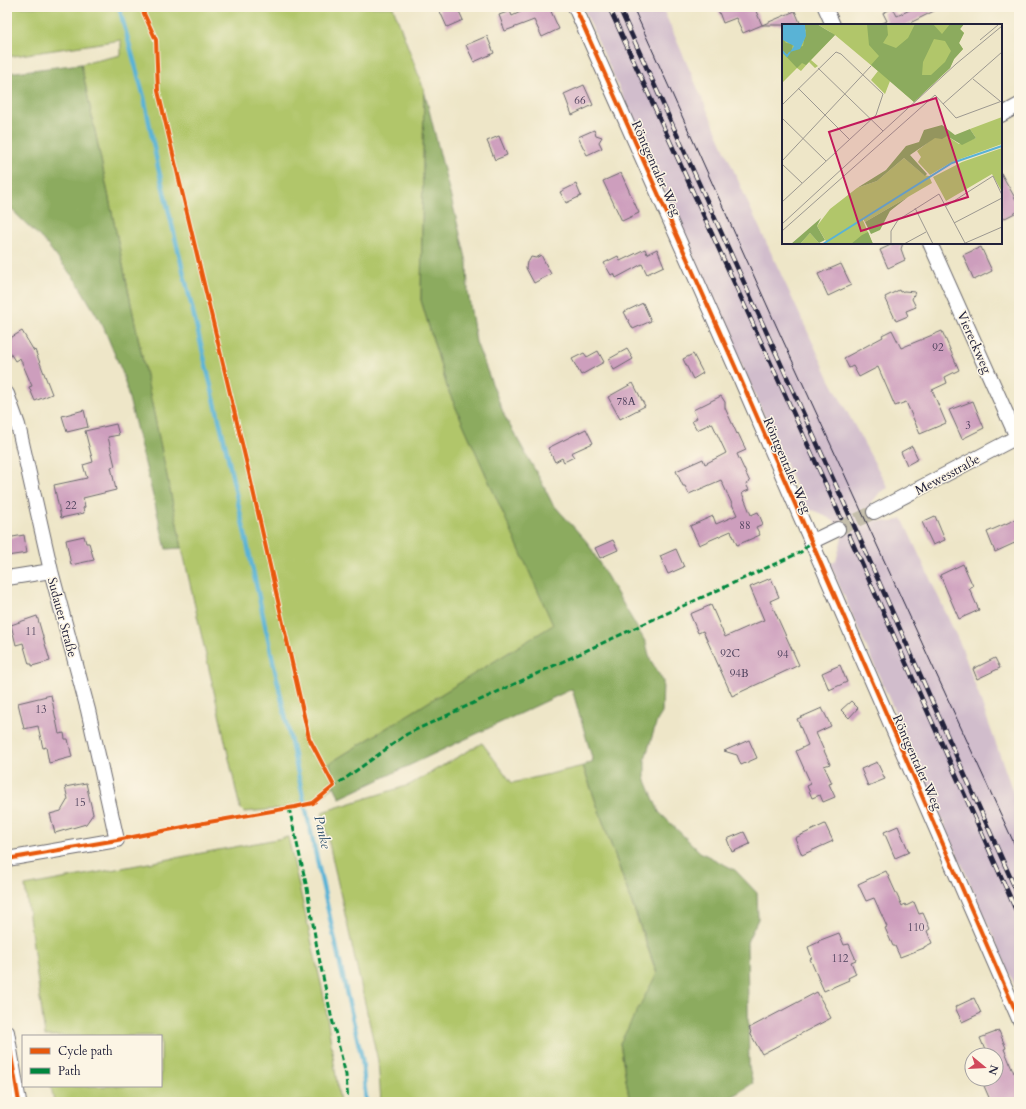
<svg xmlns="http://www.w3.org/2000/svg" width="1026" height="1109" viewBox="0 0 1026 1109" font-family="Cardo,serif">
  <style>
    .industrial { fill: #d1bdcc }
    .green { fill: #b1c66a; stroke: #6a7452 }
    .forest { fill: #8cab5e; stroke: #57664c }
    .lines { fill: none; stroke-linecap: round; stroke-linejoin: round }
    .stream { stroke: #59b3d6; stroke-width: 4.5 }
    .building { fill: #cd9ebd }
    .minor-tunnel { stroke: #c5bfac; stroke-width: 14; stroke-dasharray: 14 7; stroke-linecap: butt }
    .minor-casing { stroke: #69676c; stroke-width: 16 }
    .minor { stroke: #fff; stroke-width: 14 }
    .tram { stroke: #22223b; stroke-width: 1 }
    .rail-casing { stroke: #22223b; stroke-width: 4.5 }
    .rail { stroke: #fcf5e5; stroke-width: 3; stroke-dasharray: 9; stroke-linecap: butt }
    .quiet { stroke: #00873e; stroke-width: 3; stroke-dasharray: 6 3; stroke-linecap: butt }
    .cycleway-casing { stroke: #fcf5e5; stroke-width: 6 }
    .cycleway { stroke: #e8590c; stroke-width: 4 }
    .labels { text-anchor: middle; stroke-width: 3; stroke-linejoin: round; paint-order: stroke }
    .number-label { font-size: 11px; fill: #4d415c }
    .street-label { font-size: 13px; fill: #22223b; stroke: #fcf5e5 }
    .water-label { font-size: 14px; font-style: italic; fill: #355571; stroke: #fcf5e5 }
    .inset-river { fill: none; stroke: #59b3d6; stroke-width: 2 }
    .inset-road { fill: none; stroke: #9c9890; stroke-width: 1 }
    .view { fill: #c2185b; fill-opacity: 0.15; stroke: #c2185b; stroke-width: 2 }
    .inset-edge { fill: none; stroke: #22223b; stroke-width: 2 }
  </style>
  <rect width="100%" height="100%" fill="#fcf5e5"/>
  <filter id="ink" filterUnits="userSpaceOnUse"><feTurbulence type="fractalNoise" baseFrequency=".025" numOctaves="2"/><feDisplacementMap in="SourceGraphic" scale="8" xChannelSelector="R" yChannelSelector="G"/><feConvolveMatrix kernelMatrix="1 2 1 2 8 2 1 2 1" color-interpolation-filters="sRGB"/></filter>
  <filter id="wash" filterUnits="userSpaceOnUse"><feTurbulence type="fractalNoise" baseFrequency=".012" numOctaves="4" result="noise"/><feDisplacementMap in="SourceGraphic" scale="16" xChannelSelector="R" yChannelSelector="G"/><feGaussianBlur stdDeviation="0.9" result="paint"/><feColorMatrix in="noise" values="0 0 0 0 0 0 0 0 0 0 0 0 0 0 0 0 0 1.4 0 .05"/><feComposite in="paint" operator="in"/></filter>
  <g filter="url(#wash)">
    <rect width="100%" height="100%" fill="#eee6c8"/>
    <path class="industrial" d="M 583,7 L 662,7 L 748,203 L 830,380 L 888,488 L 880,492 L 870,505 L 878,521 L 893,522 L 902,518 L 962,648 L 1019,809 L 1019,995 L 830,564 L 836,561 L 842,538 L 834,521 L 813,510 L 807,512 Z"/>
    <path class="green" d="M 7,7 L 393,7 L 424,90 L 421,300 L 448,390 L 554,625 L 330,763 L 334,786 L 313,803 L 289,808 L 244,812 L 240,808 L 182,548 L 81,64 L 121,55 L 121,40 L 7,57 Z
      M 482,743 L 512,783 L 583,766 L 659,980 L 620,1043 L 629,1097 L 621,1102 L 381,1102 L 378,1061 L 322,812 L 409,785 Z
      M 288,837 L 324,997 L 340,1102 L 54,1102 L 51,1086 L 161,1086 L 161,1036 L 45,1036 L 25,886 Z"/>
    <path class="forest" d="M 81,64 L 182,548 L 166,549 L 123,374 L 103,326 L 77,282 L 44,241 L 7,205 L 7,73 Z
      M 424,90 L 467,262 L 468,292 L 476,342 L 505,417 L 540,479 L 552,503 L 587,542 L 646,643 L 650,659 L 663,681 L 662,713 L 657,721 L 645,759 L 645,778 L 659,812 L 700,852 L 735,870 L 757,893 L 758,919 L 747,942 L 749,1067 L 753,1083 L 724,1102 L 621,1102 L 629,1097 L 620,1043 L 657,973 L 583,766 L 593,761 L 572,689 L 340,798 L 334,786 L 330,763 L 553,625 L 448,390 L 421,300 Z"/>
    <g class="lines">
      <path class="stream" d="M 119,7 L 144,97 L 158,167 L 225,444 L 347,995 L 362,1058 L 366,1102"/>
    </g>
    <g id="blocks">
      <path class="building" d="M 438,7 L 457,7 L 463,20 L 447,27 Z
        M 531,7 L 549,7 L 559,29 L 542,37 L 534,20 L 505,31 L 499,15 L 510,11 L 512,16 Z
        M 717,7 L 760,7 L 755,9 L 762,25 L 743,33 L 736,18 L 723,23 Z
        M 916,7 L 942,7 L 906,25 L 879,25 L 887,21 L 883,13 L 893,8 L 897,16 Z
        M 795,11 L 801,25 L 762,25 Z
        M 487,36 L 494,53 L 474,62 L 466,45 Z
        M 584,85 L 593,105 L 572,115 L 564,94 Z
        M 594,130 L 596,135 L 602,137 L 599,142 L 602,148 L 587,155 L 578,137 Z
        M 499,136 L 507,155 L 495,160 L 487,141 Z
        M 621,173 L 639,213 L 622,221 L 603,181 Z
        M 1001,173 L 1019,205 L 1019,211 L 1001,220 Z
        M 576,184 L 581,196 L 566,203 L 560,192 Z
        M 895,243 L 903,243 L 901,249 L 905,260 L 888,268 L 880,250 Z
        M 981,247 L 992,271 L 974,280 L 963,255 Z
        M 645,249 L 647,254 L 657,249 L 664,266 L 647,274 L 642,264 L 616,278 L 614,273 L 611,275 L 604,263 L 618,256 L 620,261 Z
        M 541,255 L 551,274 L 534,283 L 526,268 L 527,262 L 529,261 L 531,257 L 536,258 Z
        M 841,264 L 851,285 L 828,296 L 818,274 Z
        M 899,290 L 900,292 L 904,291 L 915,292 L 912,299 L 916,307 L 906,311 L 908,316 L 896,321 L 885,297 Z
        M 643,303 L 651,321 L 633,329 L 624,312 Z
        M 892,330 L 901,348 L 942,331 L 959,370 L 945,377 L 947,383 L 932,390 L 946,423 L 920,434 L 906,402 L 895,406 L 878,367 L 859,377 L 853,366 L 849,368 L 844,358 L 883,337 L 882,335 Z
        M 22,331 L 34,351 L 35,350 L 52,394 L 35,401 L 29,387 L 32,386 L 20,358 L 15,361 L 7,348 L 7,340 Z
        M 627,349 L 633,359 L 614,370 L 609,359 Z
        M 598,351 L 604,362 L 581,375 L 572,359 L 584,353 L 587,357 Z
        M 693,354 L 703,373 L 693,379 L 683,359 Z
        M 633,383 L 645,406 L 620,419 L 608,397 Z
        M 721,396 L 725,402 L 725,408 L 737,434 L 738,433 L 746,450 L 737,454 L 750,482 L 746,484 L 749,490 L 742,493 L 751,515 L 758,512 L 763,524 L 756,527 L 760,535 L 737,545 L 731,531 L 699,545 L 690,526 L 713,516 L 716,524 L 737,515 L 721,480 L 689,494 L 685,486 L 683,486 L 676,471 L 703,459 L 705,464 L 726,453 L 712,423 L 697,430 L 692,421 L 697,418 L 693,410 Z
        M 973,401 L 984,428 L 962,439 L 949,410 Z
        M 84,410 L 88,427 L 67,432 L 62,416 Z
        M 116,424 L 119,435 L 108,437 L 115,466 L 111,467 L 116,490 L 83,498 L 85,507 L 83,508 L 84,513 L 61,518 L 54,485 L 87,478 L 83,465 L 93,462 L 85,431 Z
        M 586,429 L 593,443 L 571,453 L 574,457 L 564,462 L 562,458 L 555,462 L 548,448 Z
        M 912,446 L 918,459 L 907,465 L 901,452 Z
        M 935,516 L 945,540 L 933,545 L 922,522 Z
        M 1019,518 L 1019,541 L 995,552 L 987,532 Z
        M 24,535 L 27,553 L 7,556 L 7,538 Z
        M 84,536 L 86,543 L 89,543 L 94,560 L 71,565 L 66,540 Z
        M 613,540 L 618,550 L 600,558 L 595,548 Z
        M 676,549 L 684,567 L 668,574 L 660,556 Z
        M 963,564 L 973,586 L 969,588 L 979,610 L 959,619 L 940,575 Z
        M 771,578 L 779,597 L 770,601 L 799,665 L 732,696 L 703,631 L 698,633 L 690,614 L 711,605 L 725,637 L 752,625 L 764,620 L 750,587 Z
        M 37,616 L 50,661 L 32,666 L 32,664 L 29,664 L 23,643 L 16,645 L 11,625 Z
        M 995,658 L 1000,668 L 977,679 L 973,669 Z
        M 840,665 L 847,682 L 829,690 L 822,673 Z
        M 51,695 L 59,734 L 64,733 L 65,739 L 68,739 L 72,757 L 49,763 L 46,747 L 43,748 L 38,726 L 24,729 L 18,703 Z
        M 851,701 L 858,708 L 849,718 L 841,710 Z
        M 822,708 L 831,726 L 816,733 L 830,764 L 824,766 L 832,783 L 829,784 L 835,797 L 823,802 L 820,795 L 812,798 L 807,786 L 811,784 L 796,751 L 808,745 L 797,719 Z
        M 749,740 L 757,758 L 741,765 L 737,755 L 724,751 Z
        M 877,762 L 885,779 L 868,786 L 861,769 Z
        M 86,783 L 93,814 L 86,824 L 55,833 L 50,814 L 61,811 L 68,799 L 65,787 Z
        M 825,824 L 833,841 L 802,855 L 795,838 Z
        M 898,826 L 909,852 L 895,858 L 884,832 Z
        M 744,832 L 750,844 L 732,852 L 727,839 Z
        M 886,871 L 902,906 L 905,904 L 906,906 L 914,902 L 919,914 L 923,913 L 930,929 L 927,931 L 932,943 L 924,947 L 924,948 L 900,957 L 895,946 L 893,946 L 885,928 L 887,927 L 874,898 L 866,901 L 858,884 Z
        M 839,933 L 844,945 L 849,944 L 856,960 L 851,962 L 856,974 L 848,978 L 849,980 L 824,991 L 810,959 L 812,958 L 808,947 L 819,942 L 818,941 Z
        M 817,992 L 831,1018 L 762,1054 L 750,1033 L 751,1032 L 749,1028 Z
        M 974,998 L 981,1013 L 962,1022 L 955,1007 Z
        M 996,1031 L 997,1032 L 999,1031 L 1006,1048 L 1004,1049 L 1014,1073 L 1016,1072 L 1019,1079 L 1019,1099 L 1011,1102 L 991,1102 L 984,1086 L 996,1081 L 996,1055 L 987,1055 L 980,1038 L 996,1032 Z"/>
    </g>
  </g>
  <g filter="url(#ink)">
    <use href="#blocks" fill-opacity="0" stroke="#69676c" stroke-width="1"/>
    <g class="lines">
      <path class="minor-tunnel" d="M 838,529 L 874,512"/>
      <g class="minor-casing">
        <path id="minor" d="M 575,7 L 738,373 L 1019,1019
          M 825,7 L 833,25
          M 1001,115 L 1019,105
          M 930,243 L 1019,442
          M 7,394 L 18,425 L 51,571 L 88,710 L 117,840 L 7,859
          M 874,512 L 1019,436
          M 811,542 L 838,529
          M 7,578 L 51,571
          M 7,1032 L 19,1102"/>
      </g>
      <use href="#minor" class="minor"/>
      <path class="tram" d="M 633,7 L 780,334 L 1019,854"/>
      <g class="rail-casing">
        <path id="rail" d="M 609,7 L 841,518
          M 619,7 L 844,503 L 1019,897
          M 849,535 L 1019,917"/>
      </g>
      <use href="#rail" class="rail"/>
      <path class="quiet" d="M 332,788 L 407,734 L 637,627 L 801,552 L 811,542
        M 289,808 L 307,888 L 317,948 L 331,1015 L 346,1075 L 348,1102"/>
      <g class="cycleway-casing">
        <path id="cycleway" d="M 575,7 L 738,373 L 1019,1019
          M 7,859 L 117,840 L 209,822 L 295,807 L 313,803 L 334,786 L 309,738 L 249,473 L 158,91 L 156,40 L 141,7
          M 7,1032 L 19,1102"/>
      </g>
      <use href="#cycleway" class="cycleway"/>
    </g>
  </g>
  <g class="labels">
    <g class="number-label">
      <text x="580" y="104">66</text>
      <text x="938" y="351">92</text>
      <text x="626" y="405">78A</text>
      <text x="968" y="429">3</text>
      <text x="71" y="509">22</text>
      <text x="745" y="529">88</text>
      <text x="31" y="635">11</text>
      <text x="730" y="657">92C</text>
      <text x="783" y="658">94</text>
      <text x="739" y="677">94B</text>
      <text x="41" y="713">13</text>
      <text x="80" y="806">15</text>
      <text x="916" y="931">110</text>
      <text x="840" y="962">112</text>
    </g>
    <g class="street-label">
      <text transform="translate(657 168) rotate(66)" y="5">Röntgentaler Weg</text>
      <text transform="translate(975 342) rotate(66)" y="5">Viereckweg</text>
      <text transform="translate(788 465) rotate(67)" y="5">Röntgentaler Weg</text>
      <text transform="translate(947 474) rotate(-28)" y="5">Mewesstraße</text>
      <text transform="translate(63 617) rotate(75)" y="5">Sudauer Straße</text>
      <text transform="translate(918 762) rotate(66)" y="5">Röntgentaler Weg</text>
    </g>
    <g class="water-label">
      <text transform="translate(323 832) rotate(77)" y="5">Panke</text>
    </g>
  </g>
  <g transform="translate(782 24)">
    <rect width="220" height="220" fill="#eee6c8"/>
    <path d="M 0,0 L 28,0 L 50,9 L 35,0 L 182,0 L 178,5 L 182,9 L 177,19 L 181,25 L 172,35 L 168,44 L 132,78 L 108,57 L 103,70 L 89,56 L 96,47 L 53,11 L 29,36 L 36,42 L 33,44 L 27,38 L 19,47 L 15,44 L 0,59 ZM 220,93 L 220,120 L 170,138 L 148,151 L 136,138 L 139,133 L 135,127 L 153,113 L 165,112 L 177,120 L 194,114 L 188,105 ZM 220,124 L 220,168 L 210,150 L 164,177 L 151,153 L 180,138 ZM 122,134 L 142,151 L 147,152 L 150,159 L 83,198 L 80,194 L 91,220 L 42,220 L 45,219 L 35,202 L 48,185 L 75,164 L 95,157 ZM 28,209 L 37,219 L 18,220 Z" fill="#b1c66a"/>
    <path d="M 16,0 L 35,0 L 53,11 L 24,41 L 20,39 L 15,44 L 0,28 L 0,14 L 4,19 L 11,20 L 10,25 L 21,22 L 24,6 ZM 85,0 L 105,0 L 106,11 L 101,19 L 114,24 L 126,14 L 133,0 L 151,0 L 160,10 L 168,0 L 182,0 L 178,5 L 182,9 L 177,19 L 181,25 L 172,35 L 168,44 L 132,78 L 89,41 L 97,32 L 87,21 ZM 152,15 L 163,17 L 169,27 L 163,38 L 149,51 L 140,51 L 141,38 ZM 160,101 L 173,111 L 188,105 L 194,114 L 180,121 L 165,112 L 160,115 L 153,114 L 128,131 L 145,150 L 143,152 L 122,134 L 95,157 L 75,164 L 104,146 L 124,122 L 137,118 L 142,106 ZM 126,173 L 108,187 L 98,206 L 89,210 L 83,198 ZM 39,194 L 35,202 L 43,216 L 37,219 L 28,209 L 18,220 L 9,220 ZM 86,208 L 91,220 L 69,220 L 80,211 Z" fill="#8cab5e" fill-rule="evenodd"/>
    <path d="M 0,0 L 23,1 L 24,12 L 18,25 L 8,28 L 12,22 L 1,16 Z" fill="#59b3d6"/>
    <path class="inset-river" d="M 0,27 L 5,32 L 8,28M 41,220 L 170,139 L 220,122"/>
    <path class="inset-road" d="M 198,16 L 216,1M 36,44 L 101,107M 191,55 L 218,77M 16,64 L 68,116M 161,80 L 220,28M 0,81 L 54,28 L 59,30 L 101,70 L 94,91 L 0,178M 0,94 L 44,137M 0,137 L 89,42M 0,140 L 20,159M 164,182 L 211,152 L 220,171M 133,184 L 151,220M 172,199 L 220,174M 0,200 L 174,40 L 220,2M 0,207 L 153,71 L 174,94 L 220,77M 109,220 L 109,207 L 116,196 L 157,170 L 183,219M 122,220 L 144,208M 181,220 L 220,203"/>
    <path class="view" d="M 154,74 L 186,173 L 79,207 L 47,108 Z"/>
    <rect width="220" height="220" class="inset-edge"/>
  </g>
  <rect width="1026" height="1109" fill="none" stroke="#fcf5e5" stroke-width="24"/>
  <rect x="22" y="1035" width="140" height="52" fill="#fcf5e5" stroke="#a5a1a1"/>
  <rect x="30" y="1048" width="20" height="6" fill="#e8590c" stroke="#a5a1a1"/>
  <text x="58" y="1055" font-size="12" fill="#22223b">Cycle path</text>
  <rect x="30" y="1068" width="20" height="6" fill="#00873e" stroke="#a5a1a1"/>
  <text x="58" y="1075" font-size="12" fill="#22223b">Path</text>
  <g transform="translate(984 1067) rotate(108)"><circle r="19" fill="#fcf5e5" stroke="#a5a1a1"/>
  <path d="M0-3L7 15L0 10L-7 15Z" fill="#d1495b"/>
  <text y="-6" font-size="11" font-weight="bold" text-anchor="middle" fill="#22223b">N</text>
  </g>
</svg>
